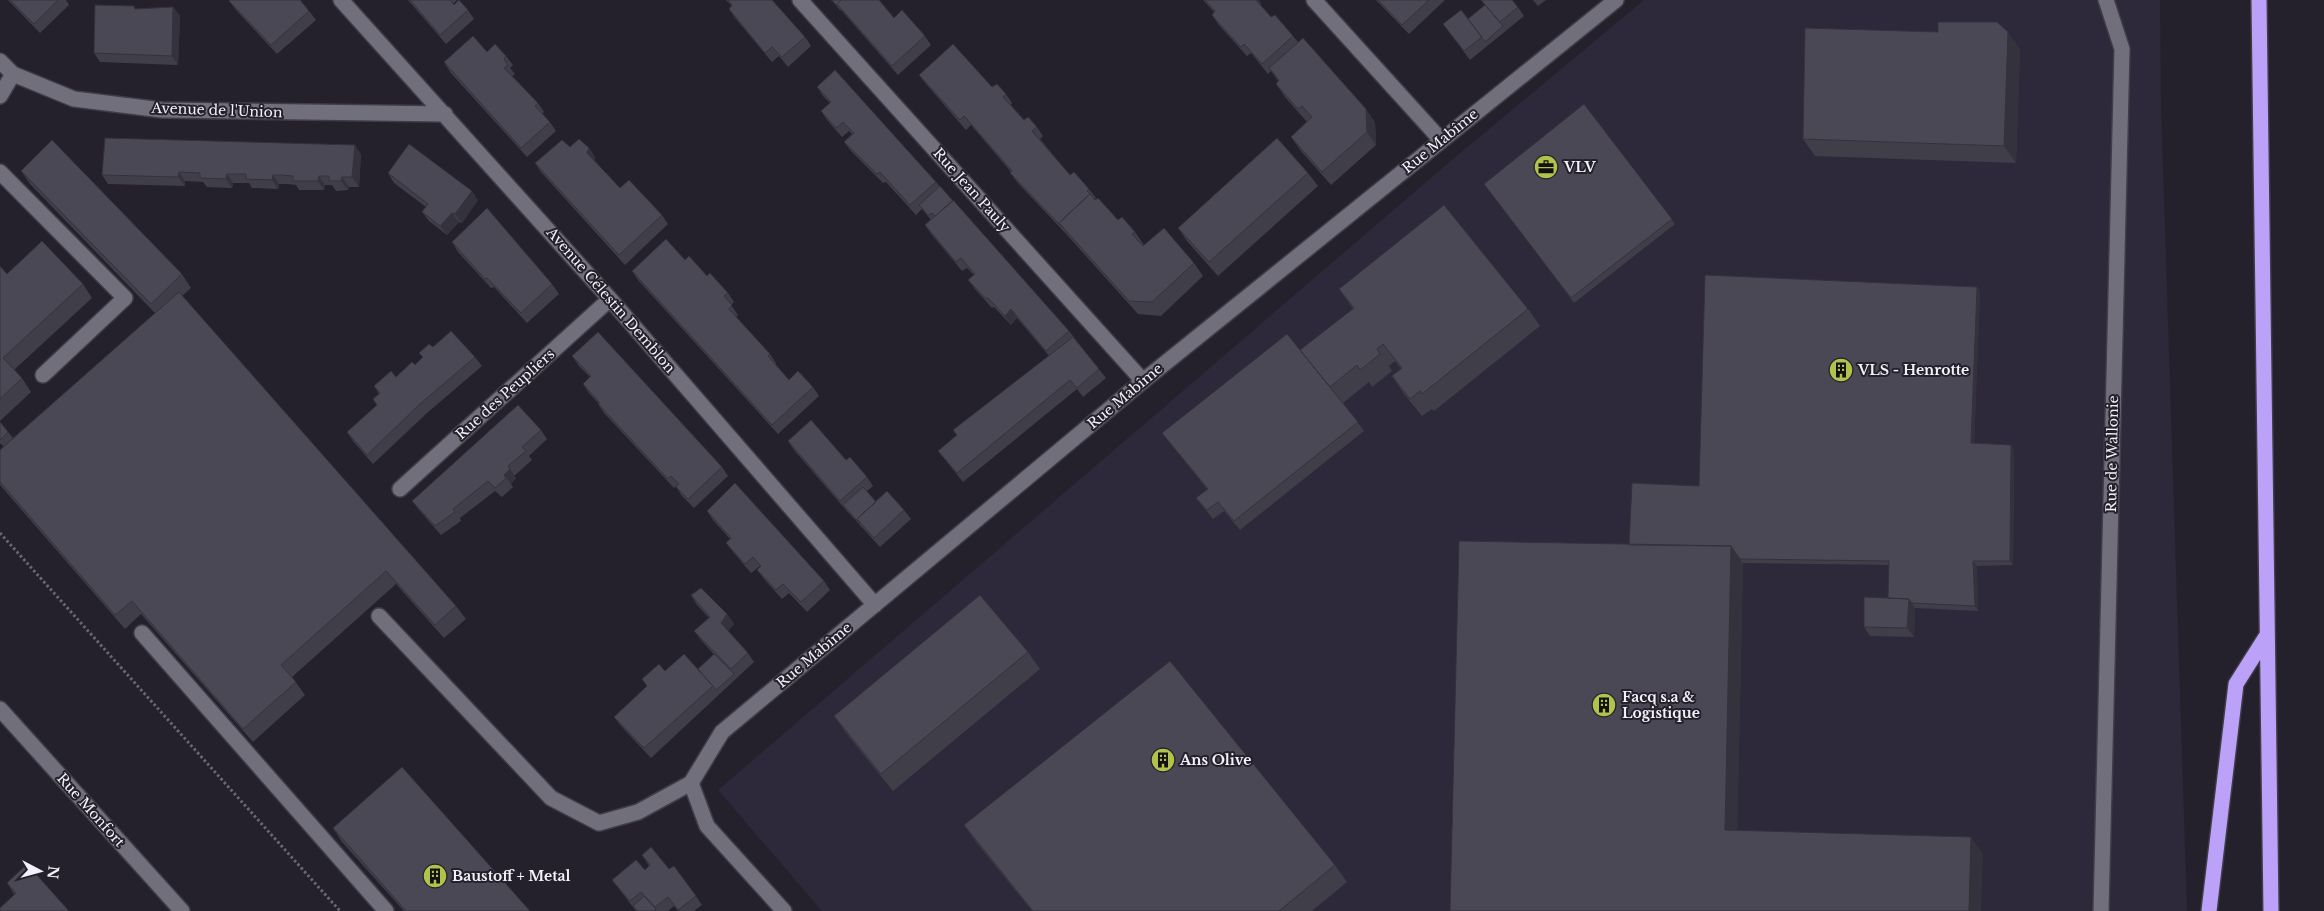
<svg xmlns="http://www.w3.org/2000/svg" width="2324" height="911" viewBox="0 0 2324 911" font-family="'Libre Baskerville',serif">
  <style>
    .built { fill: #2d293a }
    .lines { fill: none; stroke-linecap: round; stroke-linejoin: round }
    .minor-casing { stroke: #3f3d47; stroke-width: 18 }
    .highway-casing { stroke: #3f3d47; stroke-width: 18 }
    .path { stroke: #6a6771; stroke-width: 3; stroke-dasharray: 2.5 2.5; stroke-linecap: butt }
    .minor { stroke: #726f7d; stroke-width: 15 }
    .highway { stroke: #bba1f8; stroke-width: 15 }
    .wall { fill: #403e49 }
    .shaded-wall { fill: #34323c }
    .building { fill: #4b4855; stroke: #34323c }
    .labels { text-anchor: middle; stroke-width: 4; stroke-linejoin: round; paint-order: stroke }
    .street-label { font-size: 14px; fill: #f2f0f8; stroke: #24212c }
    .poi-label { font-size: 14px; font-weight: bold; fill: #f2f0f8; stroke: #24212c; text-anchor: start }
  </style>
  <rect width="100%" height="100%" fill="#24212c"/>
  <path class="built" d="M 1644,0 L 2160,0 L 2161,106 L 2187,911 L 822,911 L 718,790 L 1453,159 Z"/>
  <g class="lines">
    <g class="minor-casing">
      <path id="minor" d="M 341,0 L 610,299 L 875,605
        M 800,0 L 1143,381
        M 1314,0 L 1441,140
        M 0,61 L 13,74 L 74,99 L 162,110 L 445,114
        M 0,96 L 13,74
        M 0,172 L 125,298 L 43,375
        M 400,489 L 610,299
        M 379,616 L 551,798 L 599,823 L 638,812 L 691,783
        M 142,633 L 386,911
        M 0,709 L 182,911
        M 784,911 L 707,826 L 691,783 L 722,732 L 1143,381 L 1616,0
        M 2101,911 L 2122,49 L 2106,0"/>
    </g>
    <g class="highway-casing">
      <path id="highway" d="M 2259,0 L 2271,911
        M 2209,911 L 2236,684 L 2267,635"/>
    </g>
    <path class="path" d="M 0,533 L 340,911"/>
    <use href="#minor" class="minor"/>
    <use href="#highway" class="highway"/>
  </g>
  <path class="wall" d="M 8,0 L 66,0 L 69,5 L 40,33 Z
    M 408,0 L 457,0 L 453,4 L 468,10 L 474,19 L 446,44 Z
    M 726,0 L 772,0 L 805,37 L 811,46 L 788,67 L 779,56 L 772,62 L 735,18 L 729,9 L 732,6 Z
    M 831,0 L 879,0 L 894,18 L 925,36 L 931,45 L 898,75 L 841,10 L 841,11 Z
    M 1203,0 L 1259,0 L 1261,3 L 1260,5 L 1271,17 L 1293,36 L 1298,42 L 1375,122 L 1376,145 L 1331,185 L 1301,151 L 1291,137 L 1307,122 L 1285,97 L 1276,84 L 1278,81 L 1271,71 L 1268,74 L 1251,53 L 1247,56 L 1218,24 L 1212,15 L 1214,12 Z
    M 1376,0 L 1444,0 L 1444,1 L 1409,34 Z
    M 1481,0 L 1518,7 L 1524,16 L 1470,60 L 1443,24 L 1469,21 L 1485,5 Z
    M 1533,0 L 1546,0 L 1538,6 Z
    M 229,1 L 309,11 L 316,20 L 277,54 L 236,10 Z
    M 173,7 L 180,16 L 178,65 L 100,62 L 94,53 Z
    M 1938,32 L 2020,49 L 2016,163 L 1815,156 L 1803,139 Z
    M 487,52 L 506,56 L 513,65 L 510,68 L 515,74 L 512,76 L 538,103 L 544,112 L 542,114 L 550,122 L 556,131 L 527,157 L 450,72 L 444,62 Z
    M 919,75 L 992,87 L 1006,94 L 1012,103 L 1011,105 L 1024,120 L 1037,127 L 1043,136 L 1040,139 L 1070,175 L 1089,189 L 1096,198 L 1095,199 L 1118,220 L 1135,232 L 1144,245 L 1143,246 L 1194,263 L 1203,276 L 1161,316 L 1138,314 L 1068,236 L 1017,182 L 1010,173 L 1011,172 L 971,125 L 966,130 L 926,84 Z
    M 817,87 L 936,182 L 1069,331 L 1106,378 L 1083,397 L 1077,389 L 963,482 L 938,451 L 957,436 L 953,430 L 1049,356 L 1017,318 L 1011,325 L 994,307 L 992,308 L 975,289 L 968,280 L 974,275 L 967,268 L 962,271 L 932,235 L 925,225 L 931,220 L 922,209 L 916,215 L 886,182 L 883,183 L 851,151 L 844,142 L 852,134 L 849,131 L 842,137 L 827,120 L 821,111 L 830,103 L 823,96 Z
    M 1584,104 L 1675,224 L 1574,303 L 1484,184 Z
    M 570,147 L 589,148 L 595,157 L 594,160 L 620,188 L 662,215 L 668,224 L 625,265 L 541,172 L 535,163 Z
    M 361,154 L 359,187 L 349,187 L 348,190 L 336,191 L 332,185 L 325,185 L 324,190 L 299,190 L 296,185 L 288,184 L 279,184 L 278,189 L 252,188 L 249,183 L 233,183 L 232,188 L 207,187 L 203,182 L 185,181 L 185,186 L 108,184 L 102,175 Z
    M 21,171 L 182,274 L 191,288 L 182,296 L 456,606 L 466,619 L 444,638 L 396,584 L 292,677 L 305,695 L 253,742 L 141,614 L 125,629 L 0,485 L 0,450 L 4,447 L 0,443 L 0,422 L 13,438 L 155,313 L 30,184 Z
    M 388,173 L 478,200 L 462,223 L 459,222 L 447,235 L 429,221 L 422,212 L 426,207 L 394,183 Z
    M 1308,173 L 1318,186 L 1218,276 L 1187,241 L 1178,228 Z
    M 452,242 L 552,284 L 559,294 L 527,323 L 494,287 L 491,288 L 458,252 Z
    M 685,260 L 707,276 L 728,293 L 734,302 L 731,305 L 738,315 L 736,317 L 770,354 L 776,363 L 775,365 L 789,380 L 813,387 L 819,396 L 778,434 L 638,280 L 632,271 Z
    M 0,266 L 7,274 L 83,284 L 92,298 L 14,370 L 22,378 L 31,392 L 0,421 Z
    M 1977,287 L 1980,291 L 1974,443 L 2011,445 L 2014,450 L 2013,565 L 1977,566 L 1978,611 L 1915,608 L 1914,637 L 1870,636 L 1864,627 L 1888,598 L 1889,565 L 1743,563 L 1737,830 L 1983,854 L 1450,911 L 1629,545 L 1699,486 Z
    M 1339,289 L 1528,309 L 1540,326 L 1434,411 L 1432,409 L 1422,416 L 1404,394 L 1392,376 L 1401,369 L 1395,361 L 1389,366 L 1392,371 L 1372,387 L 1369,382 L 1343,403 L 1364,431 L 1240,530 L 1224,511 L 1213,519 L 1196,498 L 1207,489 L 1169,442 L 1162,433 L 1305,356 L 1353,309 Z
    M 433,347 L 475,357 L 482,366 L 427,413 L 373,464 L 353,441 L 347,432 L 377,405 L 379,394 L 374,386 L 396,377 L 415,365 Z
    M 572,356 L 722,467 L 728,476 L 694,508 L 682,496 L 676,487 L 678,485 L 674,488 L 604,413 L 598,404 L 599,404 L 589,393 L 583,384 L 590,377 L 579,366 Z
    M 541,430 L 547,439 L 529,456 L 532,460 L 514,476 L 516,478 L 511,484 L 513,487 L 502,497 L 495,491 L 460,518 L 461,521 L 441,535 L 419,510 L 412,501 Z
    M 788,441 L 846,460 L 867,477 L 873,486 L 867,491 L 876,502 L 904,510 L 911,519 L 880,547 L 846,510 L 794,450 Z
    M 707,511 L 824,581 L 830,590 L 807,612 L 789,593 L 782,599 L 764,579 L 757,570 L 760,567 L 760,566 L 751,573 L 733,552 L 726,543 L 730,539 L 713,520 Z
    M 691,595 L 727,614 L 734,624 L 728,631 L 748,653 L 754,662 L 651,758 L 621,726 L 614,717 L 665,671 L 703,675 L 719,660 L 701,640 L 694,631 L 709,618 L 697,605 Z
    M 1028,652 L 1040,669 L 893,791 L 846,733 L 834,716 Z
    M 964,825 L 1335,865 L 1347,882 L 1312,911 L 1032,911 L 976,842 Z
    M 333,828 L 530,911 L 404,911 L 342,842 Z
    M 642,855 L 669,869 L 696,896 L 702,905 L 694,911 L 678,911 L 674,906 L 668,911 L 636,911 L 612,880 L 645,870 L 649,866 Z
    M 7,883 L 69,911 L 14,894 Z"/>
  <path class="shaded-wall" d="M 1255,0 L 1259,0 L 1261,3 L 1259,6 Z
    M 173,7 L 180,16 L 178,65 L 172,56 Z
    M 2008,32 L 2020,49 L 2016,163 L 2004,146 Z
    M 1366,109 L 1375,122 L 1376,145 L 1367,132 Z
    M 355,145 L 361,154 L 359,187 L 352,177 Z
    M 589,148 L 595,157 L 594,162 L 587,153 Z
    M 179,172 L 185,181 L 185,186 L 178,177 Z
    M 227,174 L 233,183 L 232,188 L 226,179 Z
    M 273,175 L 279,184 L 278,189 L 272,180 Z
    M 319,176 L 325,185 L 324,190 L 318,181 Z
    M 342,177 L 349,187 L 348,190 L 341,181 Z
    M 472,191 L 478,200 L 462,223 L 455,214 Z
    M 452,213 L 459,222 L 447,235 L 440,226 Z
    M 1977,287 L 1980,291 L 1974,448 L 1971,443 Z
    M 1011,309 L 1017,318 L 1011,325 L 1005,316 Z
    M 2011,445 L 2014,450 L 2013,565 L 2010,561 Z
    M 508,466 L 516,478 L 511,484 L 504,475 Z
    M 1731,546 L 1743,564 L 1737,847 L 1725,830 Z
    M 1973,561 L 1977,566 L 1978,611 L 1975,606 Z
    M 1909,599 L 1915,608 L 1914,637 L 1907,628 Z
    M 727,614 L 734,624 L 727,632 L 721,623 Z
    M 1971,837 L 1983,854 L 1981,911 L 1969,911 Z"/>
  <path class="building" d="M 10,0 L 58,0 L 34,24 Z
    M 230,0 L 300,0 L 309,11 L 271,45 L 229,1 Z
    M 410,0 L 450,0 L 454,5 L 459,0 L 468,10 L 440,35 Z
    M 728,0 L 772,0 L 805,37 L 782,57 L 772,47 L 765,53 L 729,9 L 732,5 Z
    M 832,0 L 841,0 L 837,4 L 838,5 L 837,6 Z
    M 841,0 L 879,0 L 894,18 L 902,10 L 925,36 L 892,66 L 837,4 Z
    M 1205,0 L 1256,0 L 1271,17 L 1275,15 L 1293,36 L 1262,64 L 1244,44 L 1241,47 L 1216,20 L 1212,15 L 1215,11 Z
    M 1378,0 L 1429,0 L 1402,25 Z
    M 1481,0 L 1512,0 L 1518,7 L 1500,22 Z
    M 95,5 L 134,6 L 135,9 L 173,7 L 172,56 L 94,53 Z
    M 1485,5 L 1503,26 L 1485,42 L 1468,19 Z
    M 1461,10 L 1482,37 L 1464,51 L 1443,24 Z
    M 1938,22 L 1997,22 L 2008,32 L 2004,146 L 1803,139 L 1805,28 L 1938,32 Z
    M 473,36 L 487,52 L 495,44 L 506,56 L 504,59 L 508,65 L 504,68 L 538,103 L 535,106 L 550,122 L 521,148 L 444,62 Z
    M 1303,38 L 1366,109 L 1367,132 L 1322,172 L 1291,137 L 1312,117 L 1302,106 L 1298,109 L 1276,84 L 1279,80 L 1269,68 Z
    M 953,44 L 992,87 L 997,84 L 1006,94 L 1003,97 L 1024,120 L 1028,117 L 1037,127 L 1032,131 L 1070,175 L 1074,172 L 1089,189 L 1087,191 L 1090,194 L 1059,223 L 1062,227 L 1010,173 L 1012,171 L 964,116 L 960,120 L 919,75 Z
    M 835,70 L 936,182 L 910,205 L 880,172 L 877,174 L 844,142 L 854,133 L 843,122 L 836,128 L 821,111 L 831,102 L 817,87 Z
    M 1584,104 L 1672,219 L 1571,298 L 1484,184 Z
    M 105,138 L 355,145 L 352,177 L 342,177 L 341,181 L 329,181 L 329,176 L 319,176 L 318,181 L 293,181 L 293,176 L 282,175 L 273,175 L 272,180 L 246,179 L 246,174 L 227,174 L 226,179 L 200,178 L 200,173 L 179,172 L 178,177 L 102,175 Z
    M 1277,138 L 1308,173 L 1209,262 L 1178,228 Z
    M 579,139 L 589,148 L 587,153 L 620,188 L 629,180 L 662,215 L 619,255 L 535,163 L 562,140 L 570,147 Z
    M 52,140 L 182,274 L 151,304 L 21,171 Z
    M 409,144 L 472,191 L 455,214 L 452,213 L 440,226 L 422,212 L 428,204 L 388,173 Z
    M 940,186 L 953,201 L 935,216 L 932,213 L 928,215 L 919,205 Z
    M 1090,194 L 1095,200 L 1098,198 L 1118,220 L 1122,217 L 1135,232 L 1132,234 L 1143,246 L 1164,228 L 1194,263 L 1152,302 L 1129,301 L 1059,223 Z
    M 953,200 L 1069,331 L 1046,351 L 1011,309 L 1005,316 L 988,298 L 986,299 L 968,280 L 975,274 L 961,258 L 956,262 L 925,225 Z
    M 1444,205 L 1528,309 L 1422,394 L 1420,391 L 1410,399 L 1392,376 L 1402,368 L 1383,344 L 1377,349 L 1380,354 L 1360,370 L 1357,365 L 1330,387 L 1300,350 L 1354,308 L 1339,289 Z
    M 487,208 L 552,284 L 521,313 L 487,278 L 485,279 L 452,242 Z
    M 666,239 L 685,260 L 689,256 L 707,276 L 710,273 L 728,293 L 724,296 L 732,305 L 729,309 L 770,354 L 768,356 L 789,380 L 798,371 L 813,387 L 772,425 L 632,271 Z
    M 42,241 L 83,284 L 3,358 L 22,378 L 0,399 L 0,266 L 7,274 Z
    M 1705,275 L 1977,287 L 1971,443 L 2011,445 L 2010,561 L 1973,561 L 1975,606 L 1912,603 L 1909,599 L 1888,598 L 1889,561 L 1740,559 L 1731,546 L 1629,545 L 1632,483 L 1699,486 Z
    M 179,292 L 456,606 L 435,625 L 386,571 L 281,665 L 296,682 L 243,729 L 132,601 L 115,615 L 0,482 L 0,450 Z
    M 451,331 L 475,357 L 420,404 L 367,455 L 347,432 L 377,405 L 373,399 L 380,393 L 374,386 L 391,371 L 396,377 L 412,362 L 415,365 L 423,357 L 419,353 L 429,344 L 433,347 Z
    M 598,332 L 722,467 L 688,499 L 676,487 L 679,484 L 671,476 L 668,479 L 598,404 L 600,403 L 583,384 L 591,376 L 572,356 Z
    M 1287,334 L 1358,422 L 1234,521 L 1218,502 L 1207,510 L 1196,498 L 1208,489 L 1162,433 Z
    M 1073,337 L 1099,369 L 1077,388 L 1070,380 L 957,473 L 938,451 L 957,435 L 953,430 Z
    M 518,405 L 541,430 L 522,447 L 526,451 L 508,466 L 510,469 L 504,475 L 506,478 L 495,488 L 488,481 L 453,509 L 455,512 L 435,526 L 412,501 Z
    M 811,420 L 846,460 L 850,457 L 867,477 L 840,501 L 788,441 Z
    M 0,422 L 8,432 L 0,440 Z
    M 735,483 L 824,581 L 801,602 L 783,584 L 776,590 L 757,570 L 761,566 L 753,557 L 745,564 L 726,543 L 731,538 L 707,511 Z
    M 863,487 L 876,502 L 857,519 L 860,524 L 843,505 Z
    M 887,491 L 904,510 L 874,538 L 857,519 Z
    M 1459,541 L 1731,546 L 1725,830 L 1971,837 L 1969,911 L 1450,911 Z
    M 701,588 L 727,614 L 721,623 L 748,653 L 731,669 L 694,631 L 710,617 L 691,595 Z
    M 980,595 L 1028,652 L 881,774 L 834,716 Z
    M 1864,597 L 1909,599 L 1907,628 L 1864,627 Z
    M 684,654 L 713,686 L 644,748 L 614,717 L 647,686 L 642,679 L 659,664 L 665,671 Z
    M 714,654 L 734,674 L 716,690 L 698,669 Z
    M 1170,661 L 1335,865 L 1279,911 L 1033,911 L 964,825 Z
    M 402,767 L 530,911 L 406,911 L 333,828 Z
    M 651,847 L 669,869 L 674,866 L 696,896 L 678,910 L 668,897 L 655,907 L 641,892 L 630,901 L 612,880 L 636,860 L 645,870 L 650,865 L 642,855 Z
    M 27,864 L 69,911 L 0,911 L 0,908 L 16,893 L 7,883 Z
    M 644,896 L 656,909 L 654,911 L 638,911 L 633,906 Z"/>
  <defs>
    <g id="office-disc" transform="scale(1.25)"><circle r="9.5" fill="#b2c34c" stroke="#24212c"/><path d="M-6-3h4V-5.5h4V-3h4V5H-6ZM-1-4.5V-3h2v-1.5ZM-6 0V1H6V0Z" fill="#111"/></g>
    <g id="building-disc" transform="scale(1.25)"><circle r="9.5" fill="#b2c34c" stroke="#24212c"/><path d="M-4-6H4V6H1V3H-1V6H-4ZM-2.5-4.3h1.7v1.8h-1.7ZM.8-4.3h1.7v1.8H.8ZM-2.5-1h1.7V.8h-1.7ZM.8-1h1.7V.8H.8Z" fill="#111"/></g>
  </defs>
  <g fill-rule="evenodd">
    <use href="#office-disc" x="1546" y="167"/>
    <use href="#building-disc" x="1841" y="370"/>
    <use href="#building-disc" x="1604" y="705"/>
    <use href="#building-disc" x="1163" y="760"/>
    <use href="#building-disc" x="435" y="876"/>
  </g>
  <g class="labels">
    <g class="street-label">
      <text transform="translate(217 110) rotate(2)" y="5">Avenue de l'Union</text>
      <text transform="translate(1440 141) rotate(-39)" y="5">Rue Mabîme</text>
      <text transform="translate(972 190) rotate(48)" y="5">Rue Jean Pauly</text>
      <text transform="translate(611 300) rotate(49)" y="5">Avenue Célestin Demblon</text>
      <text transform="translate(505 394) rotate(-42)" y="5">Rue des Peupliers</text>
      <text transform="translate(1125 396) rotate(-40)" y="5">Rue Mabîme</text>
      <text transform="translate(2112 454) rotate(-89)" y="5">Rue de Wallonie</text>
      <text transform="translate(814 655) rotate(-40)" y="5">Rue Mabîme</text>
      <text transform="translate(91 810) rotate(48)" y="5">Rue Monfort</text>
    </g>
    <g class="poi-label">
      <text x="1564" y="172">VLV</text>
      <text x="1858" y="375">VLS - Henrotte</text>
      <text x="1622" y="702">Facq s.a &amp;<tspan x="1622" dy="16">Logistique</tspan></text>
      <text x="1180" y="765">Ans Olive</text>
      <text x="452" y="881">Baustoff + Metal</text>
    </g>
  </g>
  <g transform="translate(40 871) rotate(96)" stroke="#24212c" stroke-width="4" paint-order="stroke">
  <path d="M0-4L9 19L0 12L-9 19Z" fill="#f2f0f8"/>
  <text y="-8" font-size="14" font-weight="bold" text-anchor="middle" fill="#f2f0f8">N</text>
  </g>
</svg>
